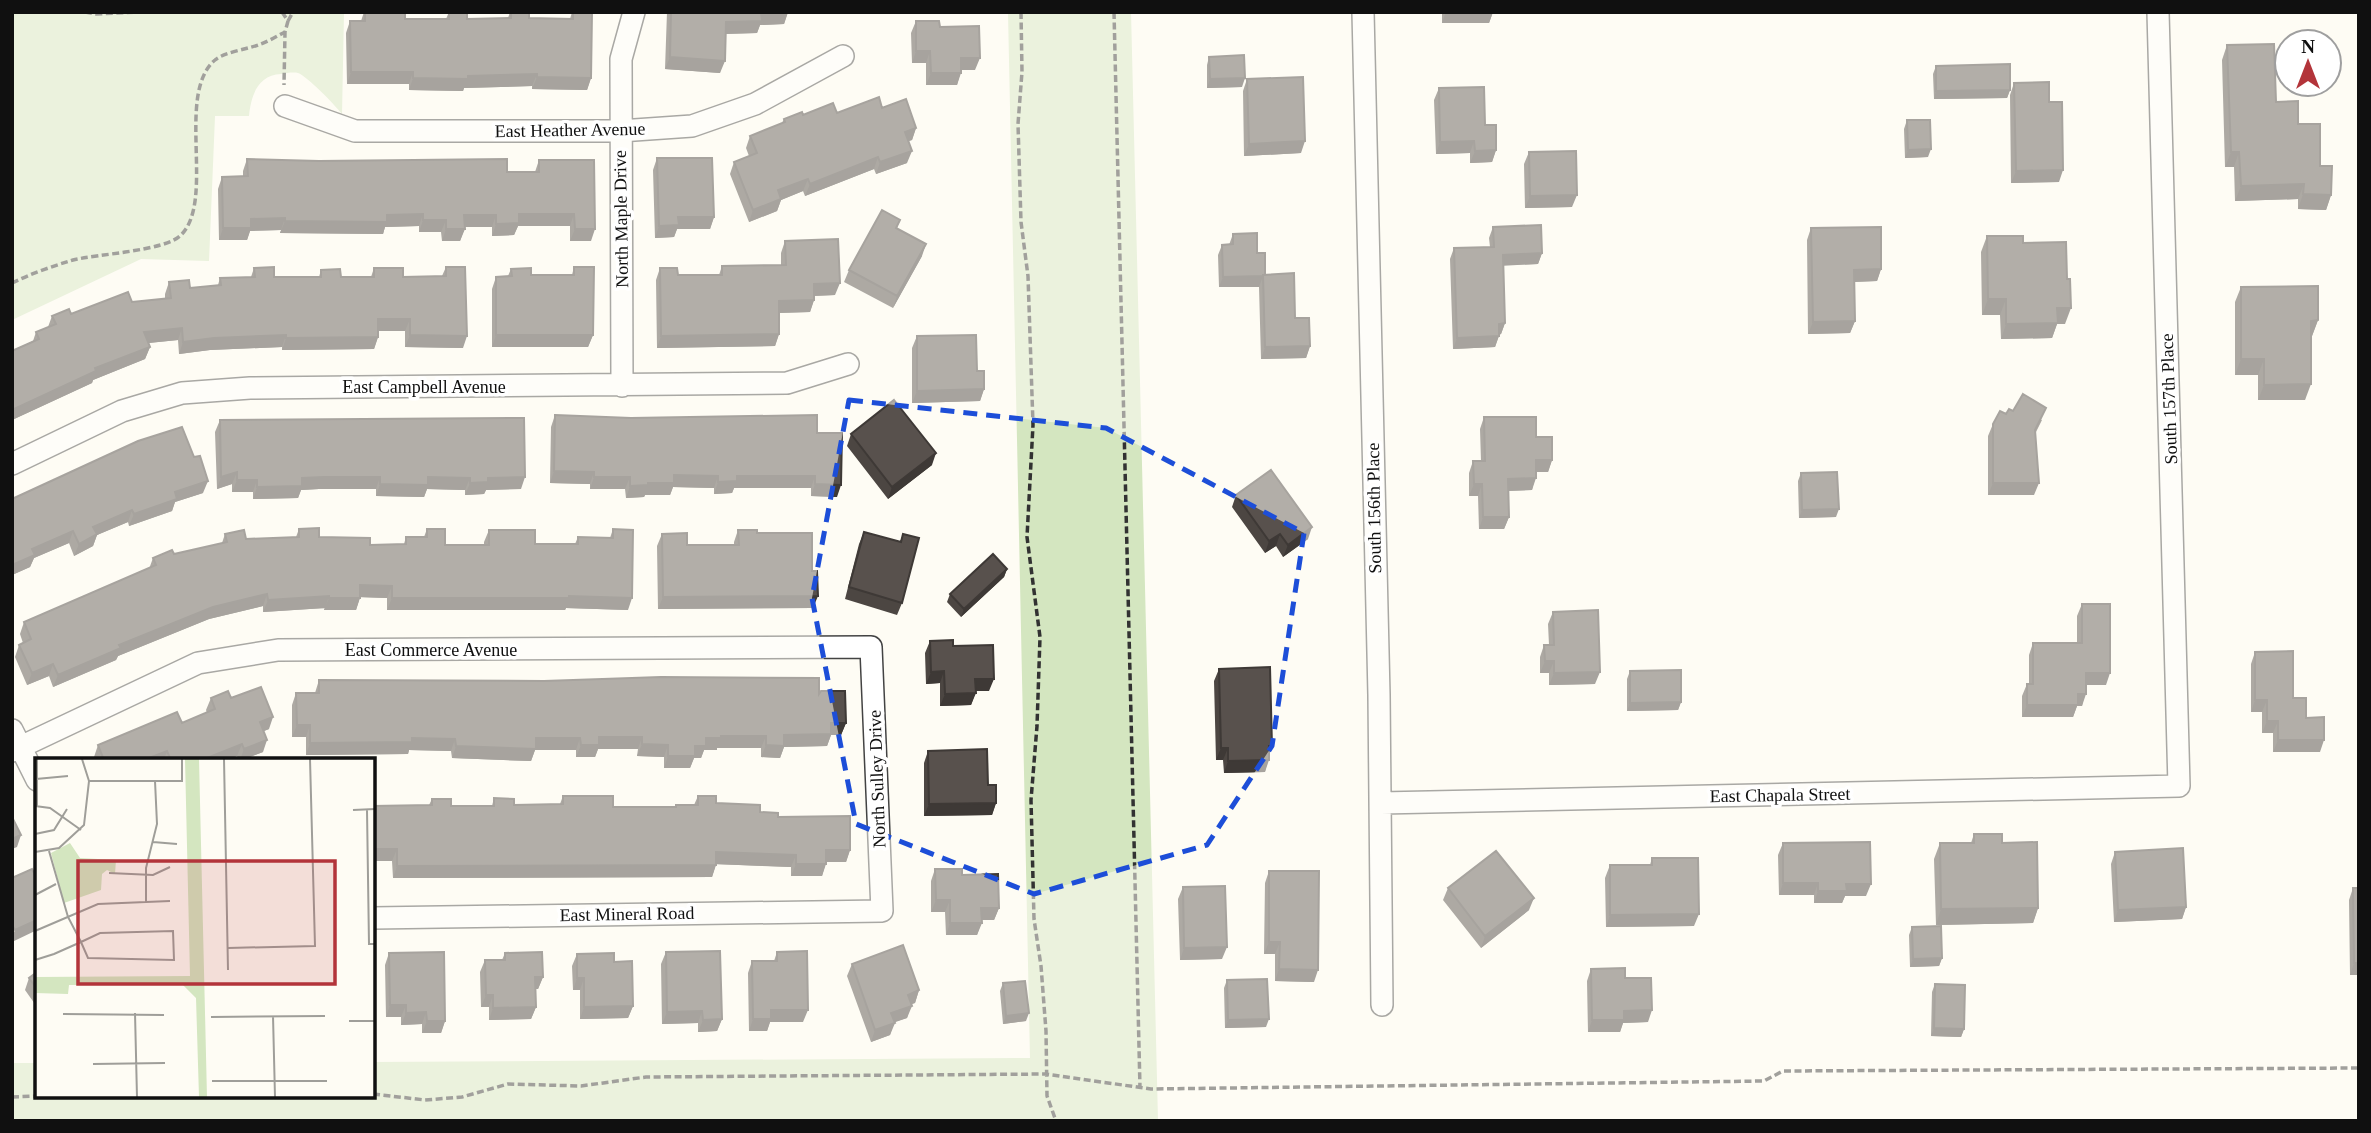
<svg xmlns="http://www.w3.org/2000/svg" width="2371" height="1133" viewBox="0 0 2371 1133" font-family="Georgia,serif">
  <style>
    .green { fill: #d4e6c0 }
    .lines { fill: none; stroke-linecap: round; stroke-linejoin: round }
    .minor-casing { stroke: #434343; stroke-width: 24 }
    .path { stroke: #323232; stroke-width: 3.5; stroke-dasharray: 7 3.5; stroke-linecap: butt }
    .minor { stroke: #fff; stroke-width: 21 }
    .wall { fill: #4c4642 }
    .shaded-wall { fill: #3e3936 }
    .building { fill: #58514d; stroke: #3e3936; stroke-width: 2 }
    .marked { fill: none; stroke: #1d4ed8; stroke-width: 5; stroke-dasharray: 14 9; stroke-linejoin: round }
    .labels { text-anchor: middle; stroke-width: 7; stroke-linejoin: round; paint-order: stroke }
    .street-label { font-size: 18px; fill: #101010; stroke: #fff }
    .inset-road { fill: none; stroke: #9f9e99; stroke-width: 2 }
    .view { fill: #b3343a; fill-opacity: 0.15; stroke: #b3343a; stroke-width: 3.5 }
    .inset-edge { fill: none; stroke: #101010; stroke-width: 3.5 }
  </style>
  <rect width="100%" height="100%" fill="#fefcf4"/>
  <path class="green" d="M 12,12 L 344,12 L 342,114 C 335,105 307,76 298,73 C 294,72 286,73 281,74 C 258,75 251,95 249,116 L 215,116 L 209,261 L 141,259 L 12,320 Z
    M 1008,12 L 1131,12 L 1158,1121 L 12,1121 L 12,1063 L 37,1063 L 37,1096 L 373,1096 L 373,1062 L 1030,1058 Z"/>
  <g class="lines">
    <g class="minor-casing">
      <path id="minor" d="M 1363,12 L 1379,695 L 1382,1005
        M 285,106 L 355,131 L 620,131 L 692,126 L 755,104 L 843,56
        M 622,386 L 621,59 L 634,12
        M 12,464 L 122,411 L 182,393 L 250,388 L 787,383 L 848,364
        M 12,730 L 37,780
        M 12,751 L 198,663 L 278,650 L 871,647 L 882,911 L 373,918
        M 1381,803 L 2179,786 L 2158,12"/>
    </g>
    <path class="path" d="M 85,12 L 96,14 L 137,12
      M 282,12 L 288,21 L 285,32 L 284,85
      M 1021,12 L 1022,72 L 1018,124 L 1021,222 L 1028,276 L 1033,425 L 1027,537 L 1040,637 L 1037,726 L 1031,800 L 1034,919 L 1041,966 L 1046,1031 L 1047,1096 L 1056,1121
      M 1114,12 L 1140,1088
      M 288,21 L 293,12
      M 12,283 C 30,274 53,266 73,260 C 97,254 166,251 181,235 C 216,200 175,94 215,60 C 224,52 249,49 261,44 C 269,41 277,36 285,32
      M 373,1094 L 425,1100 L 462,1097 L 508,1084 L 581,1086 L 646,1077 L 1045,1074 L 1151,1089 L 1764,1081 L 1783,1071 L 2359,1068
      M 12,1097 L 37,1096"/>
    <use href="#minor" class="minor"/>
  </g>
  <path class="wall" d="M 364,12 L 405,19 L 446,19 L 449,12 L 467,19 L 508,18 L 510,12 L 529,12 L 529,18 L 570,19 L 572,12 L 592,12 L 591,78 L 587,90 L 532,89 L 532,86 L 464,88 L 463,91 L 409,90 L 409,84 L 347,84 L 346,33 L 350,21 L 361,21 Z
    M 667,12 L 788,12 L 784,24 L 760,25 L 757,33 L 725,34 L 720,73 L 665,69 Z
    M 1442,12 L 1493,12 L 1489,23 L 1442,23 Z
    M 916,21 L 940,27 L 975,70 L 961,70 L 957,85 L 926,85 L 926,63 L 912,63 L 911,33 Z
    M 2227,45 L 2276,102 L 2298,124 L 2320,166 L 2331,195 L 2326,210 L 2298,209 L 2298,199 L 2235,201 L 2234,167 L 2225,167 L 2222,60 Z
    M 1209,57 L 1242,87 L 1207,88 L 1207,65 Z
    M 1936,66 L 2010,90 L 2007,98 L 1934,99 L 1933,74 Z
    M 1247,79 L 1301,153 L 1244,156 L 1243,91 Z
    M 2014,83 L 2049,102 L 2059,182 L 2011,183 L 2010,95 Z
    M 1439,88 L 1485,125 L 1496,150 L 1492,162 L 1470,163 L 1470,153 L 1436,154 L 1434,100 Z
    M 882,108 L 916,128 L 912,140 L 908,141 L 907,163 L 876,174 L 874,169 L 805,196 L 803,191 L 781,200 L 777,211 L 749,222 L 730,174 L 734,162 L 749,156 L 746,148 L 750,136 L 782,123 L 784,119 L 803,115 L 837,113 Z
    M 1907,120 L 1928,157 L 1905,158 L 1904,129 Z
    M 1529,152 L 1572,207 L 1525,208 L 1524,164 Z
    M 657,158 L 714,217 L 710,229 L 677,229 L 674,237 L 655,238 L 653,170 Z
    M 247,159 L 507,172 L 535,172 L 539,160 L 591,241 L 570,241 L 570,226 L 518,226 L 514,235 L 492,236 L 492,227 L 465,227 L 460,241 L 442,241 L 441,232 L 419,232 L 419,226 L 385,227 L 383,234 L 280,233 L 281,230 L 250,231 L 247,240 L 219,240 L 218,189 L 222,177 L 243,176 L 243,171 Z
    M 900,220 L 897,228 L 922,256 L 893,308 L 844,282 L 849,270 Z
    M 1493,227 L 1542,253 L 1538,264 L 1503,265 L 1505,323 L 1501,334 L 1499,335 L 1495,347 L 1453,349 L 1450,259 L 1454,248 L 1490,247 L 1489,238 Z
    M 1811,228 L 1881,269 L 1877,281 L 1854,282 L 1855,321 L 1850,333 L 1808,334 L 1807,240 Z
    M 1233,234 L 1257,253 L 1265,275 L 1295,318 L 1310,346 L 1306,358 L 1261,359 L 1259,287 L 1219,287 L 1218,255 L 1222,245 L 1229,245 Z
    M 1987,236 L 2023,243 L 2065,324 L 2057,324 L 2052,338 L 2001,339 L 2000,315 L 1982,315 L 1981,252 Z
    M 785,241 L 835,295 L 814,296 L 814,300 L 810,312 L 779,313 L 779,334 L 775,346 L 657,348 L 656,280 L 660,268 L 678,275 L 719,275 L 722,266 L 781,265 L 781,253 Z
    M 446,267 L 463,348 L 405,347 L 405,331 L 378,331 L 378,337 L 374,349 L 282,350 L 282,347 L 210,350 L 179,354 L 178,340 L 148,343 L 150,347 L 145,359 L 93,380 L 92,383 L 12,420 L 12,351 L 33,341 L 36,332 L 48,327 L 52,316 L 71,314 L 132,302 L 165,299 L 165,294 L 169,282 L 190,288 L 218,285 L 220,278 L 251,277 L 254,268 L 274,277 L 319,277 L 321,270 L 341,277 L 371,277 L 374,268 L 403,277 L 442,276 Z
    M 574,267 L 593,335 L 588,347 L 492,347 L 492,289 L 496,277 L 508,276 L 511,269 L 531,275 L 572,275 Z
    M 2241,287 L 2318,320 L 2312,336 L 2311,336 L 2305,400 L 2258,400 L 2258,375 L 2235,375 L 2235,302 Z
    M 917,336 L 977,371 L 984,389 L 980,401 L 912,403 L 912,348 Z
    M 2013,411 L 2042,420 L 2036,432 L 2034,495 L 1988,495 L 1988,436 L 1993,424 Z
    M 555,415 L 817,433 L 837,497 L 811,496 L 811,488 L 734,488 L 732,493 L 714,494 L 714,488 L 673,487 L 670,495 L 645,495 L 644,497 L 626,498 L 625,489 L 590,489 L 590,484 L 550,483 L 551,427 Z
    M 1484,417 L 1536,437 L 1552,460 L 1548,472 L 1536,472 L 1532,490 L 1508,491 L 1509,517 L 1504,529 L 1479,529 L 1478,496 L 1469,496 L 1469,473 L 1473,461 L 1481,461 L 1480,429 Z
    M 220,420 L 521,489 L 486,490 L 484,494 L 465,495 L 465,490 L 427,489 L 424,497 L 376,496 L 376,489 L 319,489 L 301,490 L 298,498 L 253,499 L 253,492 L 232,492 L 232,484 L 217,489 L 215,432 Z
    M 851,434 L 932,465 L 888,499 L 847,446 Z
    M 1801,473 L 1836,517 L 1799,518 L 1798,481 Z
    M 203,493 L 175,502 L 172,511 L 129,526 L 128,522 L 97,535 L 93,546 L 74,556 L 69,543 L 34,558 L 30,567 L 12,575 L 12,499 Z
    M 1236,495 L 1308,539 L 1283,557 L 1276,546 L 1265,553 L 1232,507 Z
    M 299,529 L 319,537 L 370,545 L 404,544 L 406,537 L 424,537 L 427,529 L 445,545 L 484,545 L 484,542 L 489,530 L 535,544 L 575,544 L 578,537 L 610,538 L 613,529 L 628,610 L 566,608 L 565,610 L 387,610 L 387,598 L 360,597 L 356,610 L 324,610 L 325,608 L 263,612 L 263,606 L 209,619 L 118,656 L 116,660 L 53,687 L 49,676 L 27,685 L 15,657 L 19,645 L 23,643 L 20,634 L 24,622 L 149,569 L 153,558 L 174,554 L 222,543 L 225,534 L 246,539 L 296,537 Z
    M 738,530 L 757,533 L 812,571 L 813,608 L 658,609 L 657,546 L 662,534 L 687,545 L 734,545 L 734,542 Z
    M 864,532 L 900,542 L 903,534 L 902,603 L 897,615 L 845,599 L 859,544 Z
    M 1007,569 L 1004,577 L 961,617 L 947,602 L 950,594 Z
    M 2082,604 L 2106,685 L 2086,685 L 2082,706 L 2077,706 L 2073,717 L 2022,717 L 2022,696 L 2027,684 L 2029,684 L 2029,655 L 2033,643 L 2077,643 L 2077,616 Z
    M 1553,612 L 1595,684 L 1549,685 L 1549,673 L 1540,673 L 1540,657 L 1544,645 L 1549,645 L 1548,624 Z
    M 930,641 L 953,646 L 989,691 L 976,691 L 971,705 L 940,706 L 940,683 L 926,684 L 925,653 Z
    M 2255,652 L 2293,698 L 2306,718 L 2320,752 L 2273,752 L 2273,733 L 2262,733 L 2262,712 L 2251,712 L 2251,664 Z
    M 1219,669 L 1269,753 L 1265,772 L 1224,773 L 1223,760 L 1216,760 L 1214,681 Z
    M 1630,671 L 1681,702 L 1678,710 L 1627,711 L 1627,679 Z
    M 319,680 L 819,694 L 846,723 L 841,735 L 831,735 L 827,746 L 784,747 L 780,758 L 761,757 L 761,748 L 717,748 L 717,750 L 704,750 L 701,758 L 694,758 L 690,768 L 664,768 L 664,757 L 637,756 L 638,749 L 598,749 L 595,757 L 576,757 L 576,750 L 535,750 L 531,761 L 452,758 L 451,751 L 409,750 L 408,754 L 306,755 L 306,737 L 292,737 L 292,705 L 296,693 L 315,693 Z
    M 211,698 L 231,698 L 269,729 L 264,731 L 263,752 L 242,760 L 239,760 L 237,756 L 226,760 L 95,760 L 94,757 L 98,745 L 182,723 L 207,713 L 206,710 Z
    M 928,751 L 988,785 L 996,803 L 992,815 L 924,816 L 924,763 Z
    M 563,796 L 613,807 L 675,807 L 694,805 L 698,796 L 716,803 L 778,817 L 850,850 L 846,862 L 826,862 L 822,876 L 791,876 L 791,867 L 716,864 L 712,877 L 393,878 L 392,861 L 373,861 L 429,805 L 432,799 L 451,806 L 492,806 L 494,798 L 514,805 L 560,804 Z
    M 1974,834 L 2002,843 L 2038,908 L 2033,923 L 1936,925 L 1934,859 L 1940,843 L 1971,843 Z
    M 1783,843 L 1866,896 L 1845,896 L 1842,903 L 1814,903 L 1814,895 L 1779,895 L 1778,855 Z
    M 2115,852 L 2186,907 L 2182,919 L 2114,922 L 2111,864 Z
    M 1652,858 L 1694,926 L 1606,927 L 1605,878 L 1610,865 L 1650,865 Z
    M 935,869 L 962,875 L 999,908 L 994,920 L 982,920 L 977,935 L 946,935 L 945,912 L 931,912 L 931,881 Z
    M 1269,871 L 1314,982 L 1275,981 L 1275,954 L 1264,954 L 1265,883 Z
    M 1183,887 L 1222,959 L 1180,960 L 1178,899 Z
    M 1448,888 L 1529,910 L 1481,948 L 1443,900 Z
    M 2353,888 L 2359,888 L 2359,975 L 2350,975 L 2349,900 Z
    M 1912,927 L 1942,958 L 1939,966 L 1910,967 L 1909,935 Z
    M 666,952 L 722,1019 L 717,1031 L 698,1032 L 698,1023 L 662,1024 L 661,964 Z
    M 777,952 L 803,1022 L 770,1022 L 767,1031 L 749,1031 L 748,973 L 752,961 L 774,961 Z
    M 389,953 L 445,1021 L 441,1033 L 422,1033 L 422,1024 L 401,1025 L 401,1017 L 386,1017 L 385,965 Z
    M 505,953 L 543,977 L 538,989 L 535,989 L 536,1007 L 531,1019 L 489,1020 L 489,1007 L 481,1007 L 480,972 L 485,960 L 502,960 Z
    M 577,954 L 614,962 L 633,1006 L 628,1018 L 580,1019 L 580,990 L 573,990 L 572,966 Z
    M 852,964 L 919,990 L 915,1003 L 911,1004 L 907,1018 L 894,1022 L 890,1035 L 871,1042 L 847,976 Z
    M 1591,969 L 1625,978 L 1648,1022 L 1623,1023 L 1620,1032 L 1588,1032 L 1587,981 Z
    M 37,972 L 37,1007 L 25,990 L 29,978 Z
    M 1227,980 L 1266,1027 L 1225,1028 L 1224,988 Z
    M 1003,983 L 1026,1021 L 1003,1024 L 1000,991 Z
    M 1935,984 L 1964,1029 L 1961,1037 L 1931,1036 L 1932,992 Z"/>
  <path class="shaded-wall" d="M 788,12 L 784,24 L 760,25 L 757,33 L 721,34 L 726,22 L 761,13 Z
    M 1446,12 L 1493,12 L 1489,23 L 1442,23 Z
    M 916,51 L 930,51 L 926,63 L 912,63 Z
    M 670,57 L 725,61 L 720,73 L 665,69 Z
    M 961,58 L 980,58 L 975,70 L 957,70 Z
    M 351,72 L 413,72 L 409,84 L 347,84 Z
    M 931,73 L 961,73 L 957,85 L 926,85 Z
    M 537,74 L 532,86 L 464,88 L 463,91 L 409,90 L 413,78 Z
    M 537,77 L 591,78 L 587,90 L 532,89 Z
    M 1245,78 L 1242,87 L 1207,88 L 1210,79 Z
    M 2010,90 L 2007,98 L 1934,99 L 1936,91 Z
    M 916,128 L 912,140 L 900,144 L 905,132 Z
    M 1305,141 L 1301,153 L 1244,156 L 1249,144 Z
    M 1474,141 L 1470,153 L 1436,154 L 1440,142 Z
    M 1931,149 L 1928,157 L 1905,158 L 1908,150 Z
    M 1496,150 L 1492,162 L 1470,163 L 1475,151 Z
    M 912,151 L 907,163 L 876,174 L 880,162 Z
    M 2231,152 L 2239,152 L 2234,167 L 2225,167 Z
    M 878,157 L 874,169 L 805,196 L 810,184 Z
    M 2063,170 L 2059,182 L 2011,183 L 2016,171 Z
    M 808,179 L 803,191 L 781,200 L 777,211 L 749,222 L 753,210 L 778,190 Z
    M 2304,184 L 2298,199 L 2235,201 L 2241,186 Z
    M 2303,194 L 2331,195 L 2326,210 L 2298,209 Z
    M 1577,195 L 1572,207 L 1525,208 L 1530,196 Z
    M 423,214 L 419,226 L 385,227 L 383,234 L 280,233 L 285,221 Z
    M 519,214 L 574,214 L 570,226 L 518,226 L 514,235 L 492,236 L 496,224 Z
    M 464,215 L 496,215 L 492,227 L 460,227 Z
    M 678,217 L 714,217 L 710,229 L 677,229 L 674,237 L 655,238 L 659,226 Z
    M 285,218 L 281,230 L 250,231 L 247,240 L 219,240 L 223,228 L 251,219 Z
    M 423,220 L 446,220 L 441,232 L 419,232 Z
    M 446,229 L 465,229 L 460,241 L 442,241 Z
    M 575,229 L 595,229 L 591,241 L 570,241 Z
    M 926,244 L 922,256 L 893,308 L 897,296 Z
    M 1542,253 L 1538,264 L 1499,266 L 1503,255 Z
    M 1881,269 L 1877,281 L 1850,282 L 1854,270 Z
    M 1263,276 L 1259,287 L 1219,287 L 1223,277 Z
    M 840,283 L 835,295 L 809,296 L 814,284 Z
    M 1988,299 L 2006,299 L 2000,315 L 1982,315 Z
    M 814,300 L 810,312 L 774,313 L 779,301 Z
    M 2057,308 L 2071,308 L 2065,324 L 2057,324 L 2052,338 L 2001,339 L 2006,324 Z
    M 378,319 L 410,319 L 405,331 L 374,331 Z
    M 2318,320 L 2312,336 L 2305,337 L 2311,321 Z
    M 1855,321 L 1850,333 L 1808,334 L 1813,322 Z
    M 1505,323 L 1501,334 L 1495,335 L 1499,324 Z
    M 182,328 L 178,340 L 139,344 L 144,332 Z
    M 779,334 L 775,346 L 657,348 L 661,336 Z
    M 286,335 L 282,347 L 210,350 L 179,354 L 183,342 L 214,338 Z
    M 410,335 L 467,336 L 463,348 L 405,347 Z
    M 496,335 L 593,335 L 588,347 L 492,347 Z
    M 1499,336 L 1495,347 L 1453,349 L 1457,338 Z
    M 378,337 L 374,349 L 282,350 L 286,338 Z
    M 1310,346 L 1306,358 L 1261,359 L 1265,347 Z
    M 150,347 L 145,359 L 93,380 L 92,383 L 12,420 L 12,410 L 95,368 Z
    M 2241,359 L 2264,359 L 2258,375 L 2235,375 Z
    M 2311,384 L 2305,400 L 2258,400 L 2264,385 Z
    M 984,389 L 980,401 L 912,403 L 917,391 Z
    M 936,453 L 932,465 L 888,499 L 892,487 Z
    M 1536,460 L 1552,460 L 1548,472 L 1531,472 Z
    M 554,471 L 594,472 L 590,484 L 550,483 Z
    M 237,472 L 232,484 L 217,489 L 221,477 Z
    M 674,475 L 718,476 L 714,488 L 673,487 L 670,495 L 645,495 L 644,497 L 626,498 L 630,486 L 648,483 Z
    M 737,476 L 815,476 L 811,488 L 734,488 L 732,493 L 714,494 L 718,482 Z
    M 324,477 L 380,477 L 376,489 L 319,489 L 301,490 L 298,498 L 253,499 L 257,487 L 302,478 Z
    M 428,477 L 470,478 L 465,490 L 427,489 L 424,497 L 376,496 L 380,484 Z
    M 525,477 L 521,489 L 486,490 L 484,494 L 465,495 L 470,483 L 488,478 Z
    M 594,477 L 630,477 L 625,489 L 590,489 Z
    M 1536,478 L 1532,490 L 1503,491 L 1508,479 Z
    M 237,480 L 257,480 L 253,492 L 232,492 Z
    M 208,481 L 203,493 L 175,502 L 172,511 L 129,526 L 134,514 L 175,492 Z
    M 1993,483 L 2039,483 L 2034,495 L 1988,495 Z
    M 815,484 L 841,485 L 837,497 L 811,496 Z
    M 1474,484 L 1482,484 L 1478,496 L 1469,496 Z
    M 1839,509 L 1836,517 L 1799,518 L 1802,510 Z
    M 132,510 L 128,522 L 97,535 L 93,546 L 74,556 L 79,544 L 93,527 Z
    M 1483,517 L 1509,517 L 1504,529 L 1479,529 Z
    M 1312,527 L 1308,539 L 1283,557 L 1288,545 Z
    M 73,531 L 69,543 L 34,558 L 30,567 L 12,575 L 12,565 L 32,549 Z
    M 1280,534 L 1276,546 L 1265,553 L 1269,541 Z
    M 1007,569 L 1004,577 L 961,617 L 964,609 Z
    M 360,585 L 392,586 L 387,598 L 356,597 Z
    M 267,594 L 263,606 L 209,619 L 118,656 L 116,660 L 53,687 L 58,675 L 119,645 L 213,607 Z
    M 329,596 L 325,608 L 263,612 L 268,600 Z
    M 569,596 L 632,598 L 628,610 L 566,608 L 565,610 L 387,610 L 392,598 Z
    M 818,596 L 813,608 L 658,609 L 663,597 Z
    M 329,598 L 360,598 L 356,610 L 324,610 Z
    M 1545,661 L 1554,661 L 1549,673 L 1540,673 Z
    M 53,664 L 49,676 L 27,685 L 32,673 Z
    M 944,671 L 940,683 L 926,684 L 931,672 Z
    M 1600,672 L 1595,684 L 1549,685 L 1554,673 Z
    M 2086,673 L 2110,673 L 2106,685 L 2082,685 Z
    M 975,679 L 994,679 L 989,691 L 971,691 Z
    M 976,693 L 971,705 L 940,706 L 945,694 Z
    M 2078,694 L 2086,694 L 2082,706 L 2077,706 L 2073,717 L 2022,717 L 2027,705 Z
    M 2255,700 L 2267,700 L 2262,712 L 2251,712 Z
    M 1681,702 L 1678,710 L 1627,711 L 1630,703 Z
    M 273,717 L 269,729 L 256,734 L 260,722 Z
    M 2267,721 L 2278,721 L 2273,733 L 2262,733 Z
    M 831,723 L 846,723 L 841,735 L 831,735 L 827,746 L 784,747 L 780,758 L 761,757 L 766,745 L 784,735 Z
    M 297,725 L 310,725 L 306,737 L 292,737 Z
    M 721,736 L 766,736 L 761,748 L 717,748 L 717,750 L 704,750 L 701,758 L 694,758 L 690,768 L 664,768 L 668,756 L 695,746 L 706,738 Z
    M 599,737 L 642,737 L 638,749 L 598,749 L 595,757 L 576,757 L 581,745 Z
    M 412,738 L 455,739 L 451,751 L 409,750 L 408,754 L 306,755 L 310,743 Z
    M 536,738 L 580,738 L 576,750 L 535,750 L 531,761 L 452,758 L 456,746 Z
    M 267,740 L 263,752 L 240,760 L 244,749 Z
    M 2278,740 L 2324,740 L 2320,752 L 2273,752 Z
    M 242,744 L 237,756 L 226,760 L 202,760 Z
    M 642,744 L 668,745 L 664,757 L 637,756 Z
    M 1221,748 L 1228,748 L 1223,760 L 1216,760 Z
    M 167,751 L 164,760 L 144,760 Z
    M 1269,760 L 1265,772 L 1224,773 L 1228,761 Z
    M 996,803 L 992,815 L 924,816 L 929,804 Z
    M 21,835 L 17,847 L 12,849 L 12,839 Z
    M 373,849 L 397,849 L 392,861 L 373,861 Z
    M 826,850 L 850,850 L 846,862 L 822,862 Z
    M 716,852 L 796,855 L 791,867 L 712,864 Z
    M 796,864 L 826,864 L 822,876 L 791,876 Z
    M 716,865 L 712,877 L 393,878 L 397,866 Z
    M 1783,883 L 1818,883 L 1814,895 L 1779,895 Z
    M 1846,884 L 1871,884 L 1866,896 L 1845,896 L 1842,903 L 1814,903 L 1818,891 Z
    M 1534,898 L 1529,910 L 1481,948 L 1485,936 Z
    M 936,900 L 950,900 L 945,912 L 931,912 Z
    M 2186,907 L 2182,919 L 2114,922 L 2118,910 Z
    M 981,908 L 999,908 L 994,920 L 977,920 Z
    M 2038,908 L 2033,923 L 1936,925 L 1941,909 Z
    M 1699,914 L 1694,926 L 1606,927 L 1610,915 Z
    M 37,920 L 37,930 L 12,942 L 12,937 L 15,930 Z
    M 950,923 L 982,923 L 977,935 L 946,935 Z
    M 1269,942 L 1280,942 L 1275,954 L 1264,954 Z
    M 1227,947 L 1222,959 L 1180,960 L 1184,948 Z
    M 1942,958 L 1939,966 L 1910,967 L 1913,959 Z
    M 2354,963 L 2359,963 L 2359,975 L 2350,975 Z
    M 1279,969 L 1318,970 L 1314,982 L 1275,981 Z
    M 535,977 L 543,977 L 538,989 L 531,989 Z
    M 577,978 L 584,978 L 580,990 L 573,990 Z
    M 919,990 L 915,1003 L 903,1007 L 908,995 Z
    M 486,995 L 493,995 L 489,1007 L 481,1007 Z
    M 390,1005 L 406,1005 L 401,1017 L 386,1017 Z
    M 633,1006 L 628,1018 L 580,1019 L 584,1007 Z
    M 912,1006 L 907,1018 L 887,1025 L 891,1013 Z
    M 536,1007 L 531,1019 L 489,1020 L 493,1008 Z
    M 771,1010 L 808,1010 L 803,1022 L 770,1022 L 767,1031 L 749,1031 L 753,1019 Z
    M 1652,1010 L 1648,1022 L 1623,1023 L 1620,1032 L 1588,1032 L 1592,1020 L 1624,1011 Z
    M 702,1011 L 698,1023 L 662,1024 L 667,1012 Z
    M 426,1012 L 422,1024 L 401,1025 L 406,1013 Z
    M 1029,1013 L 1026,1021 L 1003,1024 L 1006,1016 Z
    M 722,1019 L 717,1031 L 698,1032 L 703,1020 Z
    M 1269,1019 L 1266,1027 L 1225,1028 L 1228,1020 Z
    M 427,1021 L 445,1021 L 441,1033 L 422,1033 Z
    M 895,1023 L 890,1035 L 871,1042 L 875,1030 Z
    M 1934,1028 L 1964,1029 L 1961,1037 L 1931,1036 Z"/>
  <path class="building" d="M 365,12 L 405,12 L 405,19 L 449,19 L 449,12 L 467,12 L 467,19 L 511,18 L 511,12 L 529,12 L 529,18 L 573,19 L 573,12 L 592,12 L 591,78 L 537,77 L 537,74 L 468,76 L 468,79 L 413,78 L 413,72 L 351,72 L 350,21 L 365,21 Z
    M 671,12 L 788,12 L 761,13 L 762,21 L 726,22 L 725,61 L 670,57 Z
    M 916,21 L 939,21 L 940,27 L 979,26 L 980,58 L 961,58 L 961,73 L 931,73 L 930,51 L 916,51 Z
    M 2274,44 L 2276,102 L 2298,101 L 2298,124 L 2320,124 L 2320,166 L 2332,166 L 2331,195 L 2303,194 L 2304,184 L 2241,186 L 2239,152 L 2231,152 L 2227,45 Z
    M 1244,55 L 1245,78 L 1210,79 L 1209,57 Z
    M 2010,64 L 2010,90 L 1936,91 L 1936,66 Z
    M 1303,77 L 1305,141 L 1249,144 L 1247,79 Z
    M 2049,82 L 2049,102 L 2062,102 L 2063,170 L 2016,171 L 2014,83 Z
    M 1484,87 L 1485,125 L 1496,125 L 1496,150 L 1475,151 L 1474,141 L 1440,142 L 1439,88 Z
    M 879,97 L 882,108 L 906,99 L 916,128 L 905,132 L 912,151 L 880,162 L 878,157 L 810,184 L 808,179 L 778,190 L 781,199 L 753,210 L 734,162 L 757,153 L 750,136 L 785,122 L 784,119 L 802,112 L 803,115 L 833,103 L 837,113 Z
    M 1907,120 L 1930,120 L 1931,149 L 1908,150 Z
    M 1576,151 L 1577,195 L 1530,196 L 1529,152 Z
    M 657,158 L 712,158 L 714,217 L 678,217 L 679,225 L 659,226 Z
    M 247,159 L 319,161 L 507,159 L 507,172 L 539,172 L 539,160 L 594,160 L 595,229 L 575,229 L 574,214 L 519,214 L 519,223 L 496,224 L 496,215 L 464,215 L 465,229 L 446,229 L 446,220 L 423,220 L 423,214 L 387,215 L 387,222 L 285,221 L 285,218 L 251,219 L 251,228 L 223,228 L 222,177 L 248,176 Z
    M 882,210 L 900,220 L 896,228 L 926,244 L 897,296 L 849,270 Z
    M 1541,225 L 1542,253 L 1503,255 L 1505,323 L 1499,324 L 1499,336 L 1457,338 L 1454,248 L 1494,247 L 1493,227 Z
    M 1881,227 L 1881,269 L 1854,270 L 1855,321 L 1813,322 L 1811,228 Z
    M 1257,233 L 1257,253 L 1265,253 L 1265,275 L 1263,275 L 1263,276 L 1223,277 L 1222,245 L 1233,244 L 1233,234 Z
    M 1987,236 L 2023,236 L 2023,243 L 2066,242 L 2067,279 L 2070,279 L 2071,308 L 2057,308 L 2058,323 L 2006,324 L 2006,299 L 1988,299 Z
    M 838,239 L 840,283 L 814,284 L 814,300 L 779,301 L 779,334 L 661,336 L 660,268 L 677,268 L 678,275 L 722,275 L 722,266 L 786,265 L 785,241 Z
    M 274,267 L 274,277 L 321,277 L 321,270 L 340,269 L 341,277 L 374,277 L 374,268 L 403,268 L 403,277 L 446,276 L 446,267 L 465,267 L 467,336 L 410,335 L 410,319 L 378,319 L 378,337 L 286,338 L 286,335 L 214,338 L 183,342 L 182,328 L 144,332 L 150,347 L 95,368 L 96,371 L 12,410 L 12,351 L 39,339 L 36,332 L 56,324 L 52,316 L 69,309 L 71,314 L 128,292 L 132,302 L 171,298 L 169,282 L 189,280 L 190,288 L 221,285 L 220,278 L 255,277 L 254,268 Z
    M 574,267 L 594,267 L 593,335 L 496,335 L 496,277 L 512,276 L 511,269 L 531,268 L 531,275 L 574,275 Z
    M 1294,273 L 1295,318 L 1309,318 L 1310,346 L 1265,347 L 1263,275 Z
    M 2318,286 L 2318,320 L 2311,321 L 2311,384 L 2264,385 L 2264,359 L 2241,359 L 2241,287 Z
    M 976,335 L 977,371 L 984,371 L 984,389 L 917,391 L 917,336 Z
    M 2023,394 L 2046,408 L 2035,430 L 2039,483 L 1993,483 L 1993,424 L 2000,411 L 2006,414 L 2009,409 L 2013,411 Z
    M 894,400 L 936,453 L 892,487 L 851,434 Z
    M 555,415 L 631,418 L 817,415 L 817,433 L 842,433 L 841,485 L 815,484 L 815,476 L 737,476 L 737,481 L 718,482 L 718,476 L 674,475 L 674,483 L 648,483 L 648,485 L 630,486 L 630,477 L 594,477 L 594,472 L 554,471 Z
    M 1484,417 L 1536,417 L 1536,437 L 1552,437 L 1552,460 L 1536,460 L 1536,478 L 1508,479 L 1509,517 L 1483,517 L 1482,484 L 1474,484 L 1473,461 L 1485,461 Z
    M 524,418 L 525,477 L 488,478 L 488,482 L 470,483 L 470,478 L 428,477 L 428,485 L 380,484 L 380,477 L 324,477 L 302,478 L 302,486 L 257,487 L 257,480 L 237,480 L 237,472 L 221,477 L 220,420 Z
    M 182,427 L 194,457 L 200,456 L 208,481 L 175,492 L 177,499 L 134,514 L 132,510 L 93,527 L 97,534 L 79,544 L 73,531 L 32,549 L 35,555 L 12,565 L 12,499 L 138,441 Z
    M 1271,470 L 1312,527 L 1288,545 L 1280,534 L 1269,541 L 1236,495 Z
    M 1837,472 L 1839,509 L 1802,510 L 1801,473 Z
    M 319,528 L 319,537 L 370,538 L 370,545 L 406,544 L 406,537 L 427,537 L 427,529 L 445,529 L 445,545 L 489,545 L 489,530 L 535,530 L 535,544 L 578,544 L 578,537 L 613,538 L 613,529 L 633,530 L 632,598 L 569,596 L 569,598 L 392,598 L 392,586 L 360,585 L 360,598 L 329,598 L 329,596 L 268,600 L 267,594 L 213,607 L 119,645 L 121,648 L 58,675 L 53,664 L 32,673 L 19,645 L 31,639 L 24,622 L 156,565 L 153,558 L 172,550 L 174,554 L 227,542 L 225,534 L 244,530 L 246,539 L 299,537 L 299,529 Z
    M 738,530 L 757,530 L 757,533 L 812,533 L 812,571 L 817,571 L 818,596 L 663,597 L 662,534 L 687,533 L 687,545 L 739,545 Z
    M 864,532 L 901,542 L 903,534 L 919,538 L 902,603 L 849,587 Z
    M 993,554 L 1007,569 L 964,609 L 950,594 Z
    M 2082,604 L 2110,604 L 2110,673 L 2086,673 L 2086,694 L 2078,694 L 2078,705 L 2027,705 L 2027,684 L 2033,684 L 2033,643 L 2082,643 Z
    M 1598,610 L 1600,672 L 1554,673 L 1554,661 L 1545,661 L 1544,645 L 1554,645 L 1553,612 Z
    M 953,640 L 953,646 L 993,645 L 994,679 L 975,679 L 976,693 L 945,694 L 944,671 L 931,672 L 930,641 Z
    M 2293,651 L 2293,698 L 2306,698 L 2306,718 L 2324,717 L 2324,740 L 2278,740 L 2278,721 L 2267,721 L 2267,700 L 2255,700 L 2255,652 Z
    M 1270,667 L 1272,746 L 1269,746 L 1269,760 L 1228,761 L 1228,748 L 1221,748 L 1219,669 Z
    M 1681,670 L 1681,702 L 1630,703 L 1630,671 Z
    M 661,677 L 819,678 L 819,694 L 821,691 L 845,691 L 846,723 L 831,723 L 831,734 L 784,735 L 784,746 L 766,745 L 766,736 L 721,736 L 721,738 L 706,738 L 706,746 L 695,746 L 695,756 L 668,756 L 668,745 L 642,744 L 642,737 L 599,737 L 599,745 L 581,745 L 580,738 L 536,738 L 536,749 L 456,746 L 455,739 L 412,738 L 412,742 L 310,743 L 310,725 L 297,725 L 296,693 L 319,693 L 319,680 L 544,681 Z
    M 261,687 L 273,717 L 260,722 L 267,740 L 244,749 L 242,744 L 202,760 L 171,760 L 167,751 L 144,760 L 104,760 L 98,745 L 177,712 L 182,723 L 215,709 L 211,698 L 228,691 L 231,698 Z
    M 987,749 L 988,785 L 996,785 L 996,803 L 929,804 L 928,751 Z
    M 563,796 L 613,796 L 613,807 L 676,807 L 676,805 L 698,805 L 698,796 L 716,796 L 716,803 L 760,805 L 760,812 L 778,813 L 778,817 L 850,816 L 850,850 L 826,850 L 826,864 L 796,864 L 796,855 L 716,852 L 716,865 L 397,866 L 397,849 L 373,849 L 373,806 L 432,805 L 432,799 L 451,799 L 451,806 L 494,806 L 494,798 L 514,799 L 514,805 L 563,804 Z
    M 12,817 L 21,835 L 12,839 Z
    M 1974,834 L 2002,834 L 2002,843 L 2037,842 L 2038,908 L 1941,909 L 1940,843 L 1974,843 Z
    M 1870,842 L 1871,884 L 1846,884 L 1847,891 L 1818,891 L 1818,883 L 1783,883 L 1783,843 Z
    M 2183,848 L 2186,907 L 2118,910 L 2115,852 Z
    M 1496,851 L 1534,898 L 1485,936 L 1448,888 Z
    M 1652,858 L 1698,858 L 1699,914 L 1610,915 L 1610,865 L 1652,865 Z
    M 32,869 L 37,879 L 37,920 L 15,930 L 12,925 L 12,878 Z
    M 935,869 L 962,869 L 962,875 L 998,874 L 999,908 L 981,908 L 982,923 L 950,923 L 950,900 L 936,900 Z
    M 1269,871 L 1319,871 L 1318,970 L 1279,969 L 1280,942 L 1269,942 Z
    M 1225,886 L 1227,947 L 1184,948 L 1183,887 Z
    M 2353,888 L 2359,888 L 2359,963 L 2354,963 Z
    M 1941,926 L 1942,958 L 1913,959 L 1912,927 Z
    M 903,945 L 919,990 L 908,995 L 912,1006 L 891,1013 L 895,1023 L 875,1030 L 852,964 Z
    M 720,951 L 722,1019 L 703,1020 L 702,1011 L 667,1012 L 666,952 Z
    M 807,951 L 808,1010 L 771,1010 L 771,1019 L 753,1019 L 752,961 L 777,961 L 777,952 Z
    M 444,952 L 445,1021 L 427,1021 L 426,1012 L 406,1013 L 406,1005 L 390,1005 L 389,953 Z
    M 542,952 L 543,977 L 535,977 L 536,1007 L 493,1008 L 493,995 L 486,995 L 485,960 L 505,960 L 505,953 Z
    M 614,953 L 614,962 L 632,961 L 633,1006 L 584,1007 L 584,978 L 577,978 L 577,954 Z
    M 1625,968 L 1625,978 L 1651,978 L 1652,1010 L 1624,1011 L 1624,1020 L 1592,1020 L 1591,969 Z
    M 37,972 L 37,989 L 29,978 Z
    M 1267,979 L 1269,1019 L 1228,1020 L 1227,980 Z
    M 1025,981 L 1029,1013 L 1006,1016 L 1003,983 Z
    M 1935,984 L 1965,985 L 1964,1029 L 1934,1028 Z"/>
  <path d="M0 0H2371V1133H0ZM 849,400 L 1106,428 L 1304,533 L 1272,746 L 1207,845 L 1034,894 L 856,824 L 812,598 Z" fill="#fefcf4" fill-opacity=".55" fill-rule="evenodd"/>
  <path class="marked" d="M 849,400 L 1106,428 L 1304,533 L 1272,746 L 1207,845 L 1034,894 L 856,824 L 812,598 Z"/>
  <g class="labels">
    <g class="street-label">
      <text transform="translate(570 130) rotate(-1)" y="6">East Heather Avenue</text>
      <text transform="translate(621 219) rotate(-91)" y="6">North Maple Drive</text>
      <text x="424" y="393">East Campbell Avenue</text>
      <text transform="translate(2169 399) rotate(-92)" y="6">South 157th Place</text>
      <text transform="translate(1374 508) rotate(-91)" y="6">South 156th Place</text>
      <text x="431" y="656">East Commerce Avenue</text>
      <text transform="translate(877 779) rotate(-92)" y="6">North Sulley Drive</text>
      <text transform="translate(1780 795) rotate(-1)" y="6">East Chapala Street</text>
      <text transform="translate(627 914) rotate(-1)" y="6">East Mineral Road</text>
    </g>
  </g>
  <g transform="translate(35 758)">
    <rect width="340" height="340" fill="#fefcf4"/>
    <path d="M 150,1 L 164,1 L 172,339 L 164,339 L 161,240 L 148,227 L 34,227 L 33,236 L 0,235 L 0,219 L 155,218 ZM 35,85 L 45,100 L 81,102 L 80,116 L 72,112 L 67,116 L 66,132 L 29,145 L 16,95 Z" fill="#d4e6c0"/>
    <path class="inset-road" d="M 2,1 L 2,48M 189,1 L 193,212M 1,21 L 33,18M 54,23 L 147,23 L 147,1M 0,48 L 15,50 L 46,72M 318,52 L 340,51M 332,52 L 334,186 L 340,186M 0,76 L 19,72 L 32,51M 118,84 L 142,86M 0,94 L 24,90 L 49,67 L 54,23 L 47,1M 74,115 L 118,117 L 135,109M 0,137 L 21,126M 111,145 L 111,110 L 122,66 L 120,23M 0,173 L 63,146 L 135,143M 193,190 L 280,188 L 275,1M 0,202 L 19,196 L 46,184 L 65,175 L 138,173 L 139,202 L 53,200 L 46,184 L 33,159 L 14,93M 100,255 L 102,339M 28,256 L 129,257M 238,258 L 240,339M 176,259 L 290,258M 314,263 L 340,263M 58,306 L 130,305M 177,323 L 292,323"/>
    <path class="view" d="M 43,103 L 300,103 L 300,226 L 43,226 Z"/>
    <rect width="340" height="340" class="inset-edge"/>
  </g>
  <rect width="2371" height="1133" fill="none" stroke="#101010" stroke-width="28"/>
  <g transform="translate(2308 63)"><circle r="33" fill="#ffffff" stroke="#9f9f9f" stroke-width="2"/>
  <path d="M0-5L12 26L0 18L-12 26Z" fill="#b3343a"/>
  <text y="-10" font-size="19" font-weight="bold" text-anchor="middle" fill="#101010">N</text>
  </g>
</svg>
